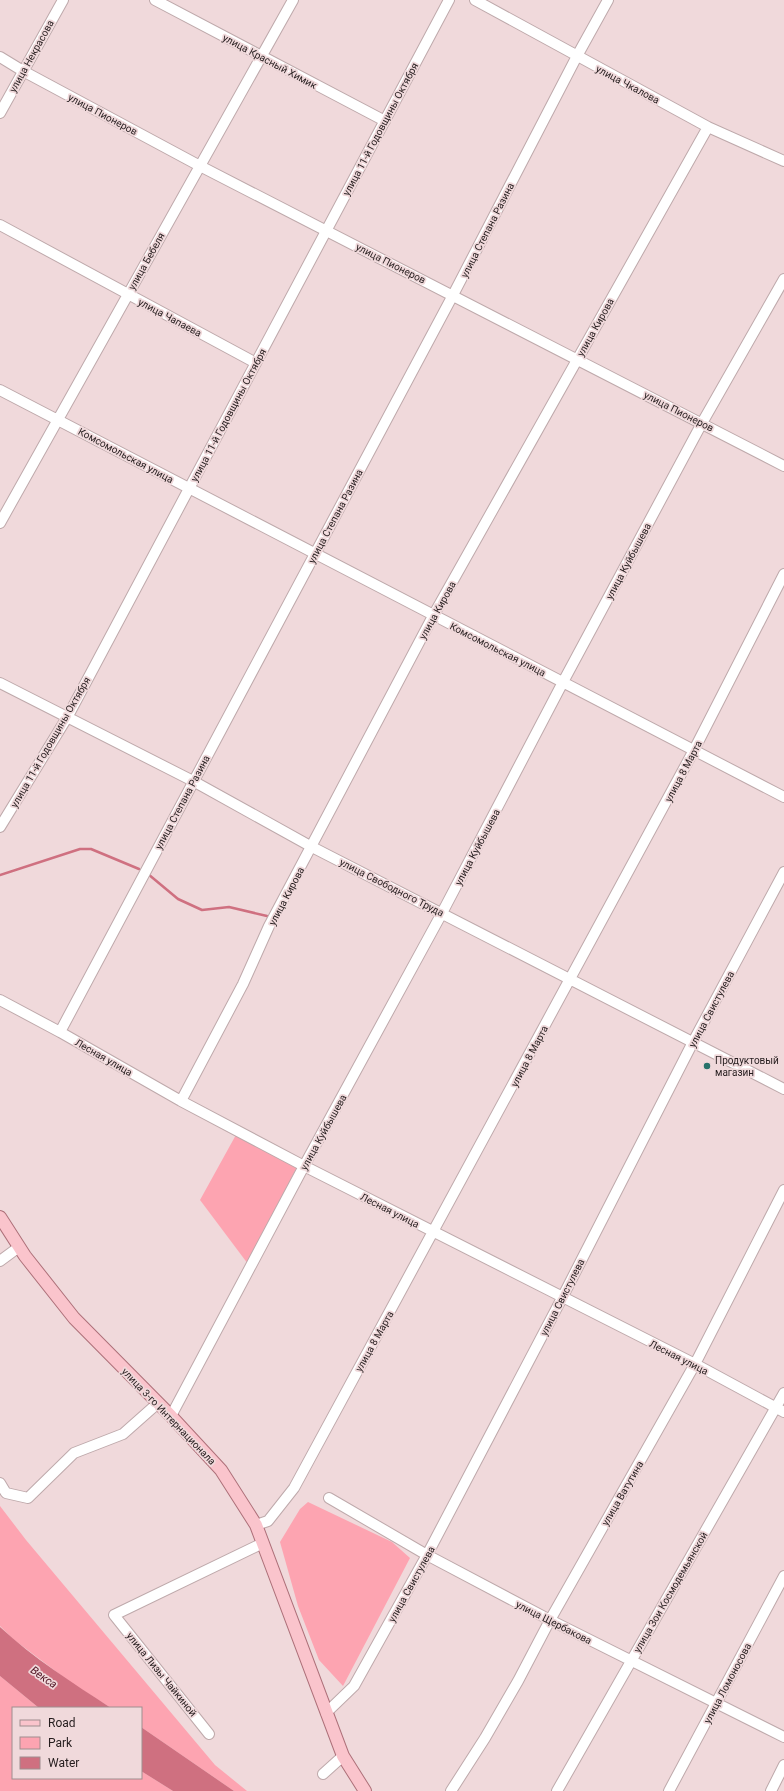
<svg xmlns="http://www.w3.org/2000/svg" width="784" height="1791" viewBox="0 0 784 1791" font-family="Roboto,sans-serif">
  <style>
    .green { fill: #fda4b1 }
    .water { fill: #cf7080 }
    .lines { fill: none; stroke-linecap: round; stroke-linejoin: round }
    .stream { stroke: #cf7080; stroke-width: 2.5 }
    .minor-casing { stroke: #bea9ab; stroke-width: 12 }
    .major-casing { stroke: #ad7079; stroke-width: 14 }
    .minor { stroke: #fff; stroke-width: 10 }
    .major { stroke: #fac4cc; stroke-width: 12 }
    .poi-dot { fill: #28716a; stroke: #f0d9db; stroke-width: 1.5 }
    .labels { text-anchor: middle; stroke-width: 3.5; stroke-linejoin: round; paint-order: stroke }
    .street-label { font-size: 10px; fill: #251d1e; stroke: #f0d9db }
    .poi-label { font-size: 10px; fill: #251d1e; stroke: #f0d9db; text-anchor: start }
    .water-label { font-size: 11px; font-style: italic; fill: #4d1120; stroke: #f0d9db }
  </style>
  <rect width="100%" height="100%" fill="#f0d9db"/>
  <path class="green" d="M 237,1133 L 298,1165 L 248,1264 L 200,1200 Z
    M 308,1502 L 392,1542 L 410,1558 L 343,1686 L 319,1660 L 298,1606 L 280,1542 L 300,1509 Z
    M 0,1506 L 26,1540 L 215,1765 L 247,1791 L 234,1791 L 141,1727 L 141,1708 L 111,1708 L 70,1682 L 13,1639 L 0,1626 Z
    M 0,1676 L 39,1708 L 13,1708 L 13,1778 L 141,1778 L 141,1771 L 173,1791 L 0,1791 Z"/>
  <path class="water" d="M 0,1627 C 33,1658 73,1683 111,1708 L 39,1708 L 0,1676 Z
    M 141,1727 L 234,1791 L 173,1791 L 141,1771 Z"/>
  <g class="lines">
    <path class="stream" d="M 148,874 L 178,899 L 202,910 L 229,907 L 267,916
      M 0,875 L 80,849 L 91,849 L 139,869"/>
    <g class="minor-casing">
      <path id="minor" d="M 155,0 L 385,121
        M 475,0 L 708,127 L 784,161
        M 0,57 L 23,71 L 200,166 L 784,466
        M 0,113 L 63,0
        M 0,225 L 256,363
        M 0,390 L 784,797
        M 0,523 L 293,0
        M 0,683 L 193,781 L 312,847 L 784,1089
        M 0,827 L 68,716 L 449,0
        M 0,1000 L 60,1032 L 181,1101 L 304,1166 L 695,1364 L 784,1412
        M 60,1032 L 453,295 L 577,56 L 608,0
        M 181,1101 L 243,984 L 269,926 L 433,616 L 708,127
        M 0,1261 L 19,1247
        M 171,1416 L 304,1166 L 442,913 L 563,682 L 702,423 L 784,279
        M 0,1483 L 6,1493 L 28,1498 L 74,1453 L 123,1434 L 158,1403
        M 329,1498 L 427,1555 L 550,1620 L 784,1737
        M 256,1525 L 268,1521 L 294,1488 L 694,750 L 784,574
        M 326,1713 L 354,1686 L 427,1555 L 562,1298 L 693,1042 L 784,872
        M 209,1734 L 114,1615 L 263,1543
        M 323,1774 L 343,1756
        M 451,1791 L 485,1738 L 518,1681 L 550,1620 L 695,1364 L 784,1190
        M 557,1791 L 784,1393
        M 669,1791 L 784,1576
        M 771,1791 L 784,1765"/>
    </g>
    <g class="major-casing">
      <path id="major" d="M 0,1217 L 25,1256 L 74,1318 L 171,1416 L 221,1470 L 256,1525 L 343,1756 L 365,1791"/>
    </g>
    <use href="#minor" class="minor"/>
    <use href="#major" class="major"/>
  </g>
  <circle class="poi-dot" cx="707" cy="1066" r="4"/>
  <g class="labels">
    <g class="street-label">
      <text transform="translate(31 56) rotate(-61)" y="4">улица Некрасова</text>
      <text transform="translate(270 61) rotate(28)" y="4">улица Красный Химик</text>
      <text transform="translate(628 84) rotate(28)" y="4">улица Чкалова</text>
      <text transform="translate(103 114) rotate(28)" y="4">улица Пионеров</text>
      <text transform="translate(380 129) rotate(-62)" y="4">улица 11-й Годовщины Октября</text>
      <text transform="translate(487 230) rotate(-63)" y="4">улица Степана Разина</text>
      <text transform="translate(146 261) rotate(-61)" y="4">улица Бебеля</text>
      <text transform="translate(391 263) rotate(27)" y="4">улица Пионеров</text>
      <text transform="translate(170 317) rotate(28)" y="4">улица Чапаева</text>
      <text transform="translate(595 327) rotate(-61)" y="4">улица Кирова</text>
      <text transform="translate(679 411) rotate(27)" y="4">улица Пионеров</text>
      <text transform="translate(228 415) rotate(-62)" y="4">улица 11-й Годовщины Октября</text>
      <text transform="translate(126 455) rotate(28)" y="4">Комсомольская улица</text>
      <text transform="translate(335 516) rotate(-62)" y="4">улица Степана Разина</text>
      <text transform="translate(628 561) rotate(-62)" y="4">улица Куйбышева</text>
      <text transform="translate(437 610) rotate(-61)" y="4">улица Кирова</text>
      <text transform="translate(498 649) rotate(27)" y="4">Комсомольская улица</text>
      <text transform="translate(50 742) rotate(-60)" y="4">улица 11-й Годовщины Октября</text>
      <text transform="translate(683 771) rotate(-62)" y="4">улица 8 Марта</text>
      <text transform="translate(182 802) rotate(-62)" y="4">улица Степана Разина</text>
      <text transform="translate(477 847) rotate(-62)" y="4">улица Куйбышева</text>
      <text transform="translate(392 887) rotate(27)" y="4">улица Свободного Труда</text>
      <text transform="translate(286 896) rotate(-62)" y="4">улица Кирова</text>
      <text transform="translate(711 1009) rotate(-62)" y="4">улица Свистулева</text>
      <text transform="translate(529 1056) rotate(-62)" y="4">улица 8 Марта</text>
      <text transform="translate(104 1057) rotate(30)" y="4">Лесная улица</text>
      <text transform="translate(323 1132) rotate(-61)" y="4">улица Куйбышева</text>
      <text transform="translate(390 1210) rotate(27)" y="4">Лесная улица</text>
      <text transform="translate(562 1297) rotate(-63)" y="4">улица Свистулева</text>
      <text transform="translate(374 1341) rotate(-61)" y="4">улица 8 Марта</text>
      <text transform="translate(679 1357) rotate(27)" y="4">Лесная улица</text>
      <text transform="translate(169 1416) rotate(46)" y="4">улица 3-го Интернационала</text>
      <text transform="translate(622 1493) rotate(-60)" y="4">улица Ватутина</text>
      <text transform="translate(411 1584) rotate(-61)" y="4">улица Свистулева</text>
      <text transform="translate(670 1592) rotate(-60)" y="4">улица Зои Космодемьянской</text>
      <text transform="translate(554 1622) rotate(27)" y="4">улица Щербакова</text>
      <text transform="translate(162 1674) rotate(51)" y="4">улица Лизы Чайкиной</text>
      <text transform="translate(727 1683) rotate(-62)" y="4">улица Ломоносова</text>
    </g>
    <g class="poi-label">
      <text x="715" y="1064">Продуктовый<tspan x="715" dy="12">магазин</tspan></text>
    </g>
    <g class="water-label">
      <text transform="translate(44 1677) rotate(35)" y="4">Векса</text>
    </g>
  </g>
  <rect x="12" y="1707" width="130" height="72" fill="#f0d9db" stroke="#9f8e8f"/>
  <rect x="20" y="1720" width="20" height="6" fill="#fac4cc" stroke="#9f8e8f"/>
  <text x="48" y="1727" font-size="12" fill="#251d1e">Road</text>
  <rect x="20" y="1737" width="20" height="12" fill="#fda4b1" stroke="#9f8e8f"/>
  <text x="48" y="1747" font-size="12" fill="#251d1e">Park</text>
  <rect x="20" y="1757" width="20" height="12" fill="#cf7080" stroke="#9f8e8f"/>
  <text x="48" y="1767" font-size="12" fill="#251d1e">Water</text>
</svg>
